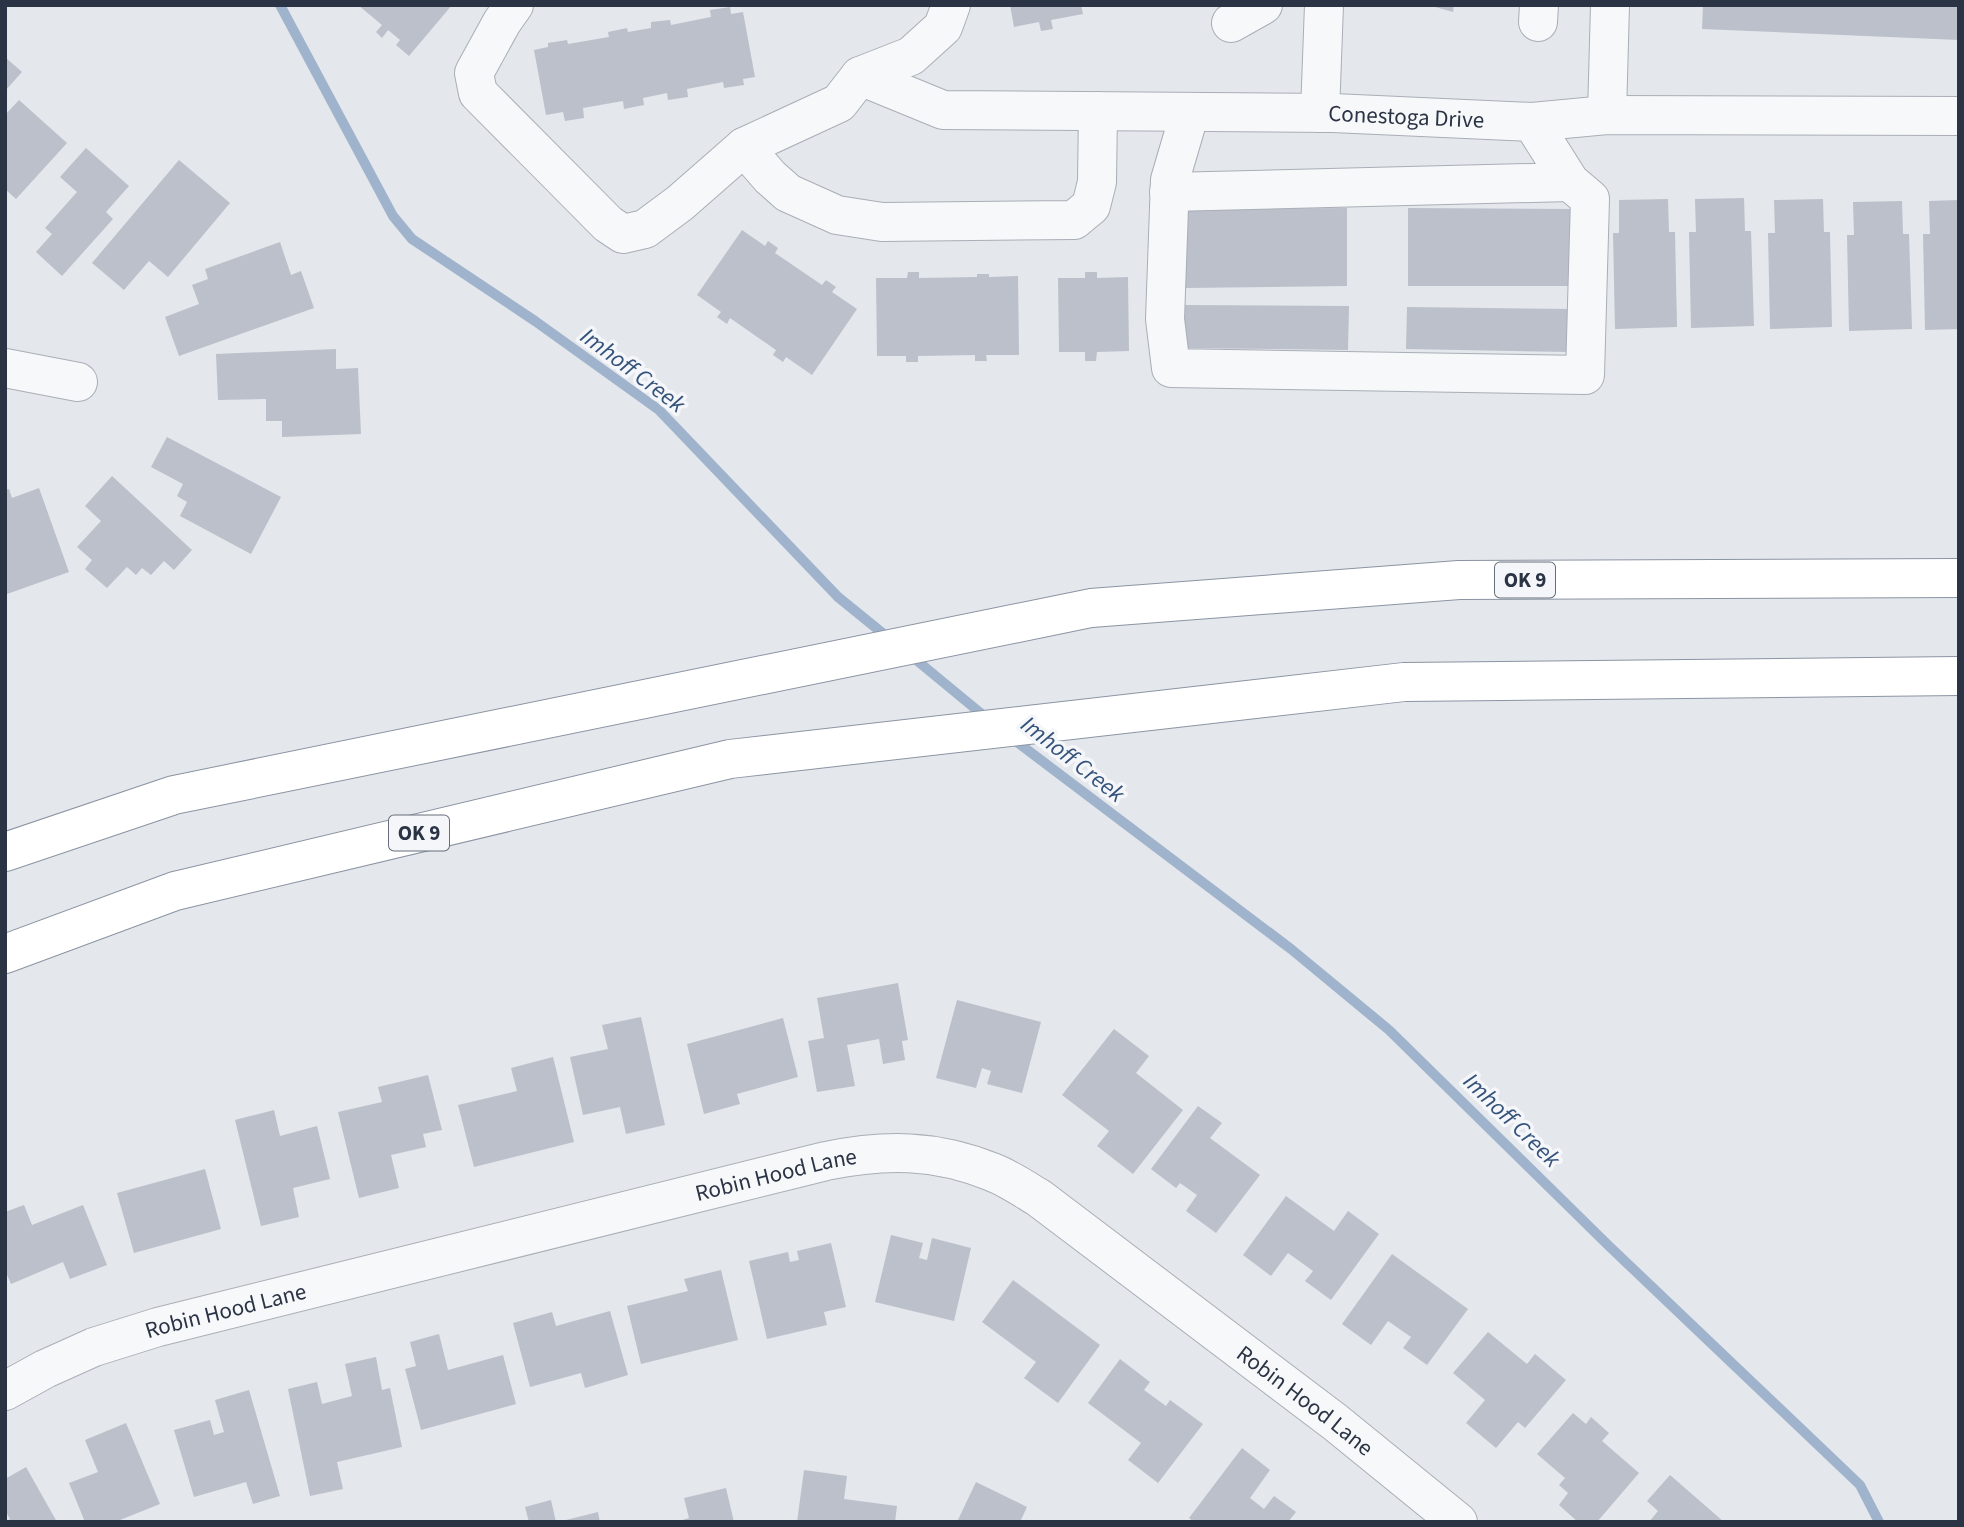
<svg xmlns="http://www.w3.org/2000/svg" width="1964" height="1527" viewBox="0 0 1964 1527" font-family="'Source Sans 3',sans-serif">
  <style>
    .lines { fill: none; stroke-linecap: round; stroke-linejoin: round }
    .stream { stroke: #9fb4cc; stroke-width: 10 }
    .building { fill: #bbc0ca }
    .minor-casing { stroke: #a9aeb7; stroke-width: 40 }
    .highway-casing { stroke: #8b94a3; stroke-width: 40 }
    .minor { stroke: #f7f8fa; stroke-width: 38 }
    .highway { stroke: #fff; stroke-width: 38 }
    .labels { text-anchor: middle; stroke-width: 7; stroke-linejoin: round; paint-order: stroke }
    .shield { fill: #f4f6f9; stroke: #676e7b; stroke-width: 2 }
    .shield-label { font-size: 21px; font-weight: bold; fill: #2b3445 }
    .street-label { font-size: 23px; fill: #2b3445; stroke: #f4f6f9 }
    .water-label { font-size: 24px; font-style: italic; fill: #34527a; stroke: #f4f6f9 }
  </style>
  <rect width="100%" height="100%" fill="#e4e7ec"/>
  <g class="lines">
    <path class="stream" d="M 280,5 L 393,216 L 412,239 L 535,321 L 659,410 L 838,597 L 891,640
      M 909,654 L 989,720
      M 1009,736 L 1291,949 L 1389,1030 L 1610,1247 L 1860,1485 L 1879,1522"/>
  </g>
  <path class="building" d="M 358,5 L 452,5 L 409,56 L 396,45 L 400,40 L 388,30 L 382,38 L 376,32 L 382,25 Z
    M 1010,5 L 1081,5 L 1083,14 L 1051,20 L 1053,29 L 1041,31 L 1039,22 L 1014,27 Z
    M 1428,5 L 1454,5 L 1453,12 Z
    M 1703,5 L 1959,5 L 1959,40 L 1702,29 Z
    M 730,7 L 731,14 L 743,12 L 755,77 L 743,79 L 744,85 L 724,88 L 723,82 L 687,89 L 688,97 L 668,100 L 667,93 L 643,98 L 644,105 L 624,109 L 623,101 L 583,108 L 584,118 L 565,121 L 563,112 L 546,115 L 534,50 L 548,47 L 548,43 L 567,40 L 568,44 L 609,37 L 608,32 L 627,28 L 628,32 L 651,28 L 651,22 L 670,20 L 671,25 L 711,17 L 710,10 Z
    M 5,57 L 22,72 L 5,91 Z
    M 19,100 L 67,143 L 16,199 L 5,189 L 5,115 Z
    M 86,148 L 129,186 L 106,212 L 113,219 L 62,276 L 36,252 L 52,234 L 45,228 L 77,192 L 60,177 Z
    M 179,160 L 230,203 L 168,277 L 149,261 L 124,290 L 92,263 Z
    M 1744,198 L 1745,231 L 1751,231 L 1754,326 L 1691,328 L 1689,232 L 1696,232 L 1695,199 Z
    M 1668,199 L 1669,232 L 1675,232 L 1677,327 L 1615,329 L 1613,233 L 1619,233 L 1619,200 Z
    M 1823,199 L 1824,232 L 1830,232 L 1832,327 L 1770,329 L 1768,233 L 1775,233 L 1774,200 Z
    M 1959,200 L 1959,329 L 1925,330 L 1923,234 L 1930,234 L 1929,201 Z
    M 1902,201 L 1903,234 L 1909,234 L 1912,329 L 1849,331 L 1847,235 L 1854,235 L 1853,202 Z
    M 1347,208 L 1347,286 L 1183,288 L 1183,209 Z
    M 1408,208 L 1574,209 L 1573,286 L 1408,286 Z
    M 742,230 L 765,246 L 768,241 L 778,248 L 775,253 L 822,285 L 826,280 L 836,287 L 832,292 L 857,309 L 812,375 L 786,357 L 783,362 L 773,355 L 776,350 L 730,318 L 727,324 L 717,317 L 721,312 L 697,295 Z
    M 280,242 L 291,275 L 301,271 L 314,308 L 179,356 L 165,317 L 199,304 L 192,285 L 208,279 L 205,269 Z
    M 908,272 L 919,272 L 919,278 L 977,277 L 977,274 L 989,274 L 989,277 L 1018,276 L 1019,355 L 986,355 L 987,361 L 975,361 L 975,355 L 918,356 L 918,362 L 906,362 L 906,356 L 877,356 L 876,278 L 907,278 Z
    M 1085,272 L 1097,272 L 1097,278 L 1128,277 L 1129,351 L 1097,352 L 1096,361 L 1085,361 L 1085,352 L 1059,352 L 1058,278 L 1085,278 Z
    M 1185,305 L 1349,306 L 1348,350 L 1184,348 Z
    M 1407,307 L 1572,309 L 1571,352 L 1406,349 Z
    M 336,349 L 336,369 L 358,368 L 361,434 L 282,437 L 282,421 L 266,421 L 266,399 L 218,400 L 216,354 Z
    M 167,437 L 281,497 L 251,554 L 180,516 L 187,502 L 177,496 L 183,484 L 151,467 Z
    M 112,476 L 192,550 L 174,570 L 164,561 L 151,575 L 142,568 L 136,575 L 127,567 L 107,588 L 85,569 L 92,560 L 77,547 L 101,521 L 85,506 Z
    M 39,488 L 69,572 L 7,594 L 5,490 L 9,489 L 12,498 Z
    M 898,983 L 908,1040 L 902,1041 L 905,1060 L 883,1064 L 879,1039 L 847,1045 L 855,1086 L 817,1092 L 808,1041 L 824,1038 L 817,998 Z
    M 957,1000 L 1041,1022 L 1022,1093 L 987,1084 L 991,1071 L 982,1068 L 976,1088 L 936,1078 Z
    M 641,1017 L 665,1125 L 626,1134 L 620,1107 L 583,1115 L 570,1057 L 608,1049 L 602,1025 Z
    M 783,1018 L 798,1077 L 737,1094 L 740,1104 L 704,1114 L 687,1044 Z
    M 1114,1029 L 1149,1056 L 1136,1073 L 1183,1110 L 1133,1174 L 1097,1146 L 1109,1131 L 1062,1095 Z
    M 553,1057 L 574,1142 L 474,1167 L 458,1105 L 517,1091 L 511,1068 Z
    M 428,1075 L 442,1130 L 423,1134 L 426,1147 L 391,1155 L 399,1188 L 359,1198 L 338,1112 L 382,1102 L 378,1087 Z
    M 1198,1106 L 1222,1123 L 1210,1138 L 1260,1175 L 1216,1233 L 1186,1211 L 1197,1195 L 1180,1183 L 1176,1188 L 1151,1169 Z
    M 274,1110 L 280,1136 L 317,1126 L 330,1179 L 293,1188 L 299,1217 L 261,1226 L 235,1120 Z
    M 205,1169 L 221,1229 L 134,1253 L 117,1193 Z
    M 1286,1196 L 1334,1231 L 1348,1211 L 1379,1234 L 1331,1300 L 1305,1281 L 1313,1271 L 1288,1253 L 1271,1276 L 1243,1255 Z
    M 24,1205 L 32,1225 L 83,1205 L 107,1265 L 70,1279 L 63,1262 L 11,1284 L 5,1270 L 5,1212 Z
    M 891,1235 L 923,1243 L 919,1258 L 927,1260 L 932,1238 L 971,1248 L 954,1321 L 875,1302 Z
    M 831,1243 L 846,1307 L 824,1312 L 827,1325 L 767,1339 L 749,1261 L 788,1252 L 790,1262 L 799,1260 L 797,1251 Z
    M 1392,1254 L 1468,1309 L 1427,1365 L 1403,1348 L 1411,1337 L 1388,1321 L 1371,1345 L 1342,1324 Z
    M 721,1270 L 738,1340 L 641,1364 L 627,1306 L 688,1291 L 684,1279 Z
    M 1013,1280 L 1100,1345 L 1058,1403 L 1024,1378 L 1036,1362 L 982,1322 Z
    M 610,1311 L 628,1375 L 585,1388 L 581,1373 L 530,1387 L 513,1323 L 552,1312 L 556,1326 Z
    M 1488,1332 L 1527,1364 L 1535,1354 L 1566,1380 L 1525,1428 L 1518,1422 L 1496,1448 L 1466,1423 L 1485,1400 L 1453,1373 Z
    M 439,1334 L 448,1370 L 503,1355 L 516,1404 L 421,1430 L 405,1369 L 416,1366 L 410,1342 Z
    M 376,1357 L 382,1390 L 390,1388 L 402,1447 L 337,1462 L 343,1489 L 310,1496 L 288,1389 L 317,1382 L 322,1404 L 352,1396 L 345,1364 Z
    M 1120,1359 L 1150,1382 L 1144,1390 L 1166,1406 L 1170,1400 L 1203,1424 L 1158,1483 L 1128,1460 L 1141,1443 L 1088,1403 Z
    M 249,1390 L 280,1496 L 253,1504 L 246,1482 L 194,1497 L 174,1430 L 210,1420 L 214,1435 L 224,1432 L 215,1400 Z
    M 1573,1413 L 1586,1424 L 1591,1417 L 1609,1433 L 1602,1441 L 1639,1473 L 1597,1522 L 1578,1522 L 1559,1505 L 1568,1493 L 1559,1485 L 1565,1478 L 1537,1454 Z
    M 126,1423 L 160,1504 L 115,1522 L 85,1522 L 69,1483 L 98,1472 L 85,1440 Z
    M 1242,1448 L 1270,1470 L 1250,1498 L 1264,1509 L 1274,1496 L 1296,1512 L 1288,1522 L 1194,1522 L 1189,1518 Z
    M 26,1467 L 57,1522 L 5,1522 L 10,1519 L 5,1510 L 5,1479 Z
    M 804,1470 L 847,1476 L 844,1499 L 897,1506 L 895,1522 L 797,1522 Z
    M 1670,1475 L 1724,1522 L 1649,1522 L 1658,1511 L 1647,1501 Z
    M 976,1482 L 1027,1507 L 1020,1522 L 957,1522 Z
    M 726,1488 L 734,1522 L 676,1522 L 689,1518 L 684,1498 Z
    M 551,1500 L 556,1522 L 529,1522 L 525,1507 Z
    M 598,1512 L 600,1522 L 562,1522 L 562,1521 Z"/>
  <g class="lines">
    <g class="minor-casing">
      <g id="minor">
        <path d="M 514,5 L 502,22 L 474,73 L 478,93 L 608,224 L 623,234 L 645,229 L 680,203 L 744,147 L 839,103 L 860,76 L 911,56 L 943,27 L 951,5"/>
        <path d="M 1538,22 L 1539,5"/>
        <path d="M 1231,23 L 1263,5"/>
        <path id="s1" d="M 860,76 L 943,110 L 1333,113 L 1532,122 L 1607,115 L 1959,116"/>
        <path d="M 1190,112 L 1170,180 L 1165,319 L 1171,368 L 1585,375 L 1590,199 L 1570,182 L 1532,122"/>
        <path d="M 1320,113 L 1324,5"/>
        <path d="M 1607,115 L 1610,5"/>
        <path d="M 744,147 L 770,177 L 788,193 L 837,215 L 882,222 L 1074,220 L 1091,206 L 1097,182 L 1098,111"/>
        <path d="M 1169,192 L 1570,182"/>
        <path d="M 5,368 L 78,382"/>
        <path id="s2" d="M 5,1391 L 45,1369 L 94,1347 L 158,1327 L 826,1161 C 885,1149 935,1149 992,1172 C 1008,1178 1024,1189 1039,1198 L 1335,1422 L 1458,1522"/>
      </g>
    </g>
    <g class="highway-casing">
      <path id="highway" d="M 5,852 L 174,795 L 1091,608 L 1459,580 L 1959,578
        M 5,954 L 175,891 L 730,759 L 1404,682 L 1959,676"/>
    </g>
    <use href="#minor" class="minor"/>
    <use href="#highway" class="highway"/>
  </g>
  <g class="labels">
    <g class="shield">
      <rect x="1495" y="562.5" width="60" height="35" rx="5"/>
      <rect x="389" y="815.5" width="60" height="35" rx="5"/>
    </g>
    <g class="shield-label">
      <text x="1525" y="587">OK 9</text>
      <text x="419" y="840">OK 9</text>
    </g>
    <g class="street-label">
      <text dy="8" stroke="none"><textPath href="#s1" startOffset="553">Conestoga Drive</textPath></text>
      <text dy="8" stroke="none"><textPath href="#s2" startOffset="803">Robin Hood Lane</textPath></text>
      <text dy="8" stroke="none"><textPath href="#s2" startOffset="236">Robin Hood Lane</textPath></text>
      <text dy="8" stroke="none"><textPath href="#s2" startOffset="1412">Robin Hood Lane</textPath></text>
    </g>
    <g class="water-label">
      <text transform="translate(633 370) rotate(37)" y="8">Imhoff Creek</text>
      <text transform="translate(1073 759) rotate(38)" y="8">Imhoff Creek</text>
      <text transform="translate(1512 1120) rotate(44)" y="8">Imhoff Creek</text>
    </g>
  </g>
  <rect width="1964" height="1527" fill="none" stroke="#2b3445" stroke-width="14"/>
</svg>
